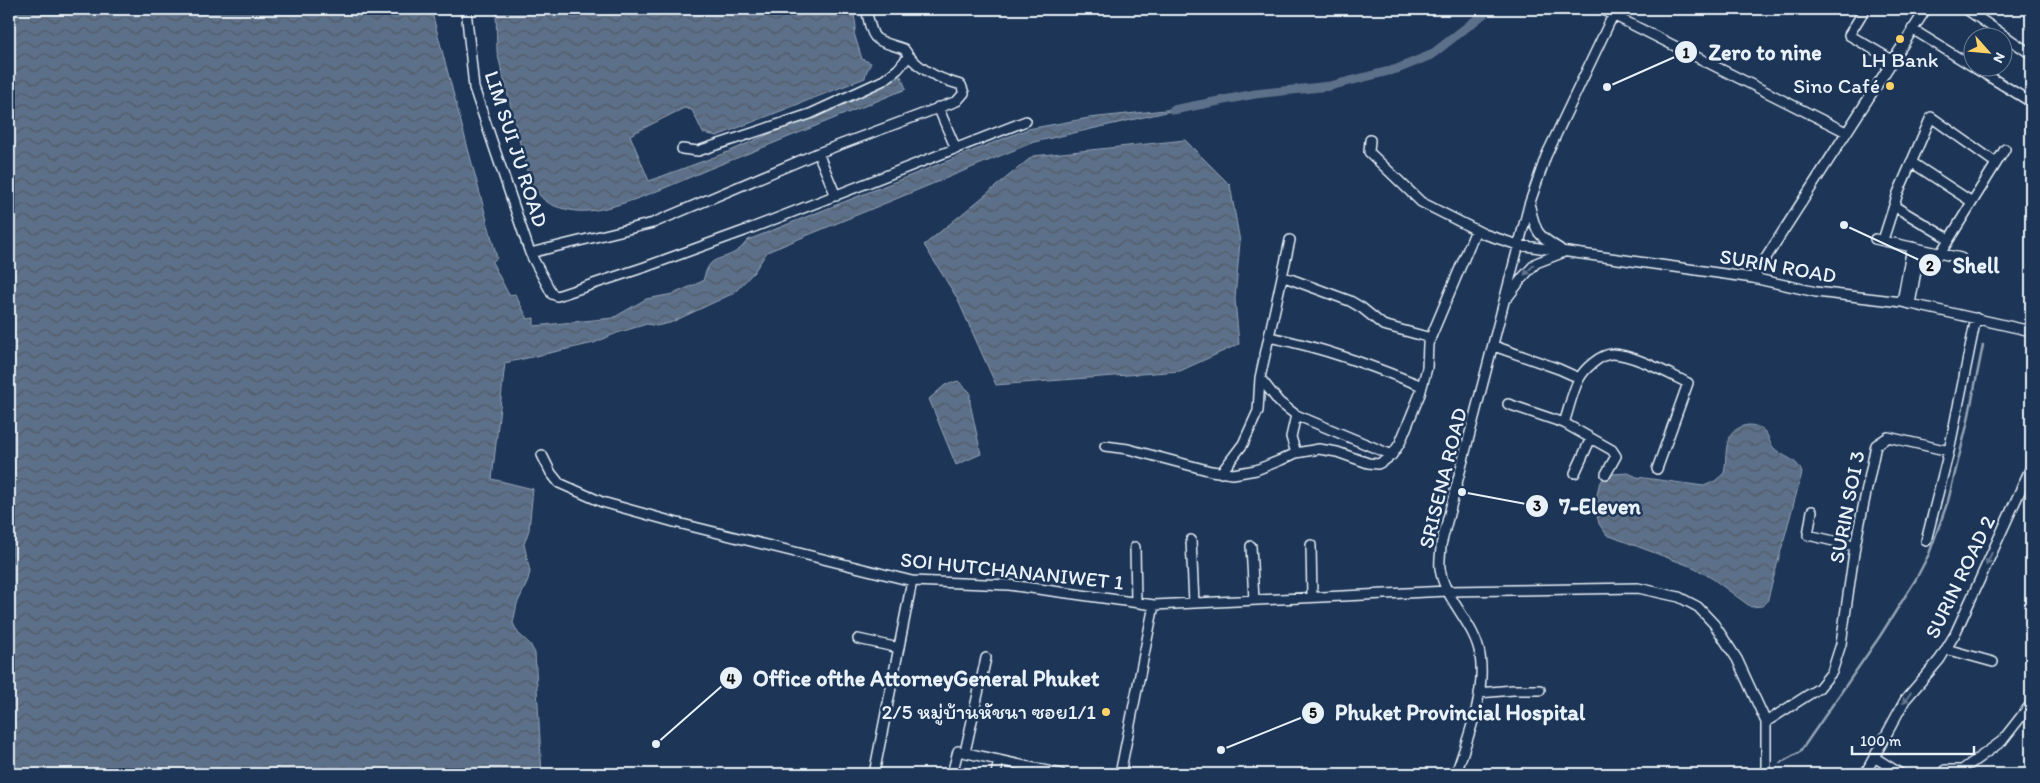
<svg xmlns="http://www.w3.org/2000/svg" width="2040" height="783" viewBox="0 0 2040 783" font-family="Itim,'Playpen Sans Thai',sans-serif">
  <style>
    .water { fill: url(#water-waves); stroke: #95a4b5 }
    .lines { fill: none; stroke-linecap: round; stroke-linejoin: round }
    .stream { stroke: #95a4b5; stroke-width: 2.5 }
    .canal { stroke: #5d7089; stroke-width: 9 }
    .minor-casing { stroke: #e8f1f8; stroke-width: 12 }
    .minor { stroke: #1d3557; stroke-width: 9 }
    .oneway { fill: #64778f }
    .poi-dot { fill: #ffd166; stroke: #1d3557; stroke-width: 2 }
    .labels { text-anchor: middle; stroke-width: 5; stroke-linejoin: round; paint-order: stroke }
    .poi-label { font-size: 21px; fill: #e8f1f8; stroke: #1d3557; text-anchor: end }
    .street-label { font-size: 21px; fill: #e8f1f8; stroke: #1d3557 }
    .leader { fill: none; stroke: #e8f1f8; stroke-width: 2 }
    .callout-dot { fill: #e8f1f8; stroke: #1d3557; stroke-width: 2 }
    .mark-label { font-size: 15px; text-anchor: middle; font-weight: bold; fill: #111 }
    .callout-label { font-size: 22px; text-anchor: middle; font-weight: bold; fill: #e8f1f8; stroke: #1d3557; stroke-width: 5; stroke-linejoin: round; paint-order: stroke }
  </style>
  <defs>
    <pattern id="water-waves" width="16" height="10" patternUnits="userSpaceOnUse" patternTransform="scale(1.25)"><rect width="16" height="10" fill="#5d7089"/><path d="M0 5q4-4 8 0t8 0" fill="none" stroke="#505a66"/></pattern>
  </defs>
  <rect width="100%" height="100%" fill="#1d3557"/>
  <filter id="ink" filterUnits="userSpaceOnUse"><feTurbulence type="fractalNoise" baseFrequency=".02" numOctaves="2"/><feDisplacementMap in="SourceGraphic" scale="10" xChannelSelector="R" yChannelSelector="G"/><feConvolveMatrix kernelMatrix="1 2 1 2 8 2 1 2 1" color-interpolation-filters="sRGB"/></filter>
  <g filter="url(#ink)">
    <path class="water" d="M 9,9 L 431,9 L 497,258 L 492,262 L 509,295 L 515,294 L 528,319 L 534,318 L 534,326 L 613,318 L 646,299 L 673,294 L 703,281 C 710,253 718,263 737,251 C 741,249 745,243 748,240 L 1028,129 L 1089,118 L 1184,108 L 1034,142 L 767,252 L 754,272 L 734,293 L 670,323 L 656,326 L 647,324 L 617,333 L 594,343 L 505,363 L 492,479 L 533,489 L 529,530 L 524,544 L 530,572 L 527,583 L 517,604 L 513,623 L 518,633 L 530,644 L 535,653 L 542,774 L 9,774 Z
      M 496,9 L 853,9 L 856,26 L 854,33 L 862,59 L 871,63 L 866,73 L 865,78 L 717,136 L 703,133 L 692,110 L 684,108 L 630,135 L 649,181 L 728,152 L 901,76 L 906,89 C 840,116 775,143 709,169 C 678,182 609,215 576,211 C 546,207 537,198 527,171 L 497,52 Z
      M 1185,140 L 1230,185 L 1240,242 L 1235,299 L 1239,344 L 1180,371 L 996,385 L 957,298 L 924,245 L 1033,156 Z
      M 958,381 L 970,392 L 970,403 L 981,454 L 956,465 L 929,399 L 945,385 Z
      M 1748,425 C 1753,425 1758,426 1763,430 C 1769,434 1768,441 1773,447 C 1781,457 1798,458 1802,473 L 1767,602 L 1762,606 L 1751,607 L 1713,579 L 1695,568 L 1607,535 L 1599,524 L 1595,506 L 1599,485 L 1603,479 L 1612,474 L 1628,473 L 1637,477 L 1704,486 L 1715,481 L 1724,473 C 1728,454 1721,430 1748,425 Z"/>
    <g class="lines">
      <path class="stream" d="M 1780,763 L 1800,752 L 1880,636 L 1916,579 L 1929,554 L 1948,501 L 1967,425 L 1983,345"/>
      <path class="canal" d="M 1173,110 L 1255,94 L 1330,86 L 1397,69 L 1431,55 L 1490,9"/>
      <g class="minor-casing">
        <path id="minor" d="M 466,9 L 474,88 L 530,253 L 552,294 L 557,296 L 645,267 L 744,231 L 1026,121
          M 1601,9 L 1846,132
          M 1865,9 L 1849,35 L 1892,60
          M 1966,9 L 2031,54
          M 1912,29 L 1972,66
          M 1975,68 L 2031,102
          M 938,107 L 956,149
          M 1370,140 L 1369,152 L 1421,202 L 1484,234 L 1518,245 L 1753,278 L 1816,292 L 1902,302 L 2031,331
          M 682,149 L 698,151 L 810,114 L 884,80 L 898,69 L 908,57
          M 818,153 L 836,196
          M 1911,162 L 1972,202
          M 1894,206 L 1949,239
          M 1530,207 C 1536,233 1537,235 1560,249
          M 1875,239 L 1961,258
          M 1883,240 L 1898,193 L 1931,117 L 1996,163
          M 530,253 L 653,223 L 818,153 L 957,101 L 964,93 L 961,85 C 939,79 916,69 904,49 C 871,38 874,43 866,9
          M 1940,254 L 2005,149
          M 1282,276 L 1350,301 L 1362,308 L 1383,325 L 1431,338
          M 1753,278 L 1926,9
          M 1508,297 L 1523,277 L 1536,263 L 1562,253
          M 1902,302 L 1912,247
          M 1910,304 L 1920,249
          M 1269,337 C 1322,347 1372,366 1422,386
          M 1494,346 L 1559,369 L 1579,378
          M 1260,378 L 1279,402 L 1296,415 L 1392,455
          M 1508,404 L 1564,423
          M 1105,446 L 1128,449 L 1211,471 L 1233,474 L 1256,470 L 1281,460 L 1296,453 L 1319,449 L 1337,452 L 1368,463 L 1378,464 L 1384,461 L 1392,455 L 1400,443 L 1420,394 L 1427,368 L 1428,344 L 1476,230
          M 1296,453 L 1291,437 L 1296,415
          M 542,455 L 551,473 L 559,483 L 602,502 L 674,522 L 912,581 L 1009,585 L 1154,605 L 1448,591 L 1638,588 L 1679,597 L 1698,607 L 1714,624 L 1737,659 L 1766,722 L 1766,774
          M 1221,473 L 1243,444 L 1258,411 L 1260,378 L 1290,240
          M 1575,473 L 1591,438
          M 1606,474 L 1616,456 L 1612,450 L 1564,423 C 1569,409 1572,392 1579,379 C 1584,369 1601,354 1612,354 C 1633,354 1669,374 1688,383 L 1657,469
          M 1812,511 L 1808,535 L 1855,546
          M 1191,540 L 1194,603
          M 1926,541 L 1949,451
          M 1311,545 L 1312,597
          M 1251,546 L 1254,600
          M 1135,547 L 1136,602
          M 858,639 L 899,648
          M 1946,649 L 1993,662
          M 1479,693 L 1513,690 L 1540,690
          M 1766,722 L 1819,688 L 1832,672 L 1841,644 L 1855,546 L 1876,445 L 1888,437 L 1949,451 L 1976,318
          M 965,752 L 986,658
          M 1874,757 L 1901,774
          M 874,774 L 912,581
          M 952,774 L 958,751 L 1061,774
          M 996,774 L 999,760
          M 1120,774 L 1154,605
          M 1456,774 C 1468,736 1486,695 1480,655 C 1475,623 1443,598 1440,568 C 1439,561 1441,553 1441,545 L 1529,205 L 1546,156 L 1613,15
          M 1865,774 L 1905,700 L 1940,659 L 1955,634 L 2031,467
          M 1941,774 L 1945,770 L 1962,770 L 2002,741 L 2031,704"/>
      </g>
      <use href="#minor" class="minor"/>
    </g>
    <defs><path id="oneway-solid" d="M-6-.8H1V-3.2L6.5 0L1 3.2V.8H-6Z" transform="scale(1.25)"/></defs>
    <g class="oneway">
      <use href="#oneway-solid" transform="translate(1529 270) rotate(134)"/>
      <use href="#oneway-solid" transform="translate(1989 559) rotate(114)"/>
      <use href="#oneway-solid" transform="translate(1907 698) rotate(126)"/>
    </g>
  </g>
  <g class="poi-dot">
    <circle cx="1900" cy="39" r="5"/>
    <circle cx="1890" cy="86" r="5"/>
    <circle cx="1106" cy="712" r="5"/>
  </g>
  <g class="labels">
    <g class="poi-label">
      <text x="1900" y="67" text-anchor="middle">LH Bank</text>
      <text x="1880" y="93">Sino Café</text>
      <text x="1096" y="719">2/5 หมู่บ้านหัชนา ซอย1/1</text>
    </g>
    <g class="street-label">
      <text transform="translate(516 149) rotate(72)" y="7">LIM SUI JU ROAD</text>
      <text transform="translate(1778 266) rotate(10)" y="7">SURIN ROAD</text>
      <text transform="translate(1443 478) rotate(-76)" y="7">SRISENA ROAD</text>
      <text transform="translate(1847 507) rotate(-79)" y="7">SURIN SOI 3</text>
      <text transform="translate(1012 571) rotate(6)" y="7">SOI HUTCHANANIWET 1</text>
      <text transform="translate(1960 577) rotate(-64)" y="7">SURIN ROAD 2</text>
    </g>
  </g>
  <path class="leader" d="M1607 87L1686 52M1844 225L1930 265M1462 492L1537 506M656 744L731 678M1221 750L1313 713"/>
  <g class="callout-dot">
    <circle cx="1607" cy="87" r="5"/>
    <circle cx="1844" cy="225" r="5"/>
    <circle cx="1462" cy="492" r="5"/>
    <circle cx="656" cy="744" r="5"/>
    <circle cx="1221" cy="750" r="5"/>
    <circle cx="1686" cy="52" r="12"/>
    <circle cx="1930" cy="265" r="12"/>
    <circle cx="1537" cy="506" r="12"/>
    <circle cx="731" cy="678" r="12"/>
    <circle cx="1313" cy="713" r="12"/>
  </g>
  <g class="mark-label">
    <text x="1686" y="58">1</text>
    <text x="1930" y="271">2</text>
    <text x="1537" y="511">3</text>
    <text x="731" y="684">4</text>
    <text x="1313" y="718">5</text>
  </g>
  <g class="callout-label">
    <text x="1765" y="60">Zero to nine</text>
    <text x="1976" y="273">Shell</text>
    <text x="1600" y="514">7-Eleven</text>
    <text x="926" y="686">Office ofthe AttorneyGeneral Phuket</text>
    <text x="1460" y="720">Phuket Provincial Hospital</text>
  </g>
  <rect width="2040" height="783" fill="none" stroke="#1d3557" stroke-width="30"/>
  <rect x="15" y="15" width="2010" height="753" fill="none" stroke="#e8f1f8" stroke-width="2" filter="url(#ink)"/>
  <g transform="translate(1988 52) rotate(117)"><circle r="24" fill="#1d3557" stroke="#6e8097"/>
  <path d="M0-4L9 19L0 12L-9 19Z" fill="#ffd166"/>
  <text y="-8" font-size="14" font-weight="bold" text-anchor="middle" fill="#e8f1f8">N</text>
  </g>
  <path d="M1852 746v8h122v-8" fill="none" stroke="#e8f1f8" stroke-width="2.5"/>
  <text x="1860" y="746" font-size="15" fill="#e8f1f8" stroke="#1d3557" stroke-width="4" paint-order="stroke">100 m</text>
</svg>
